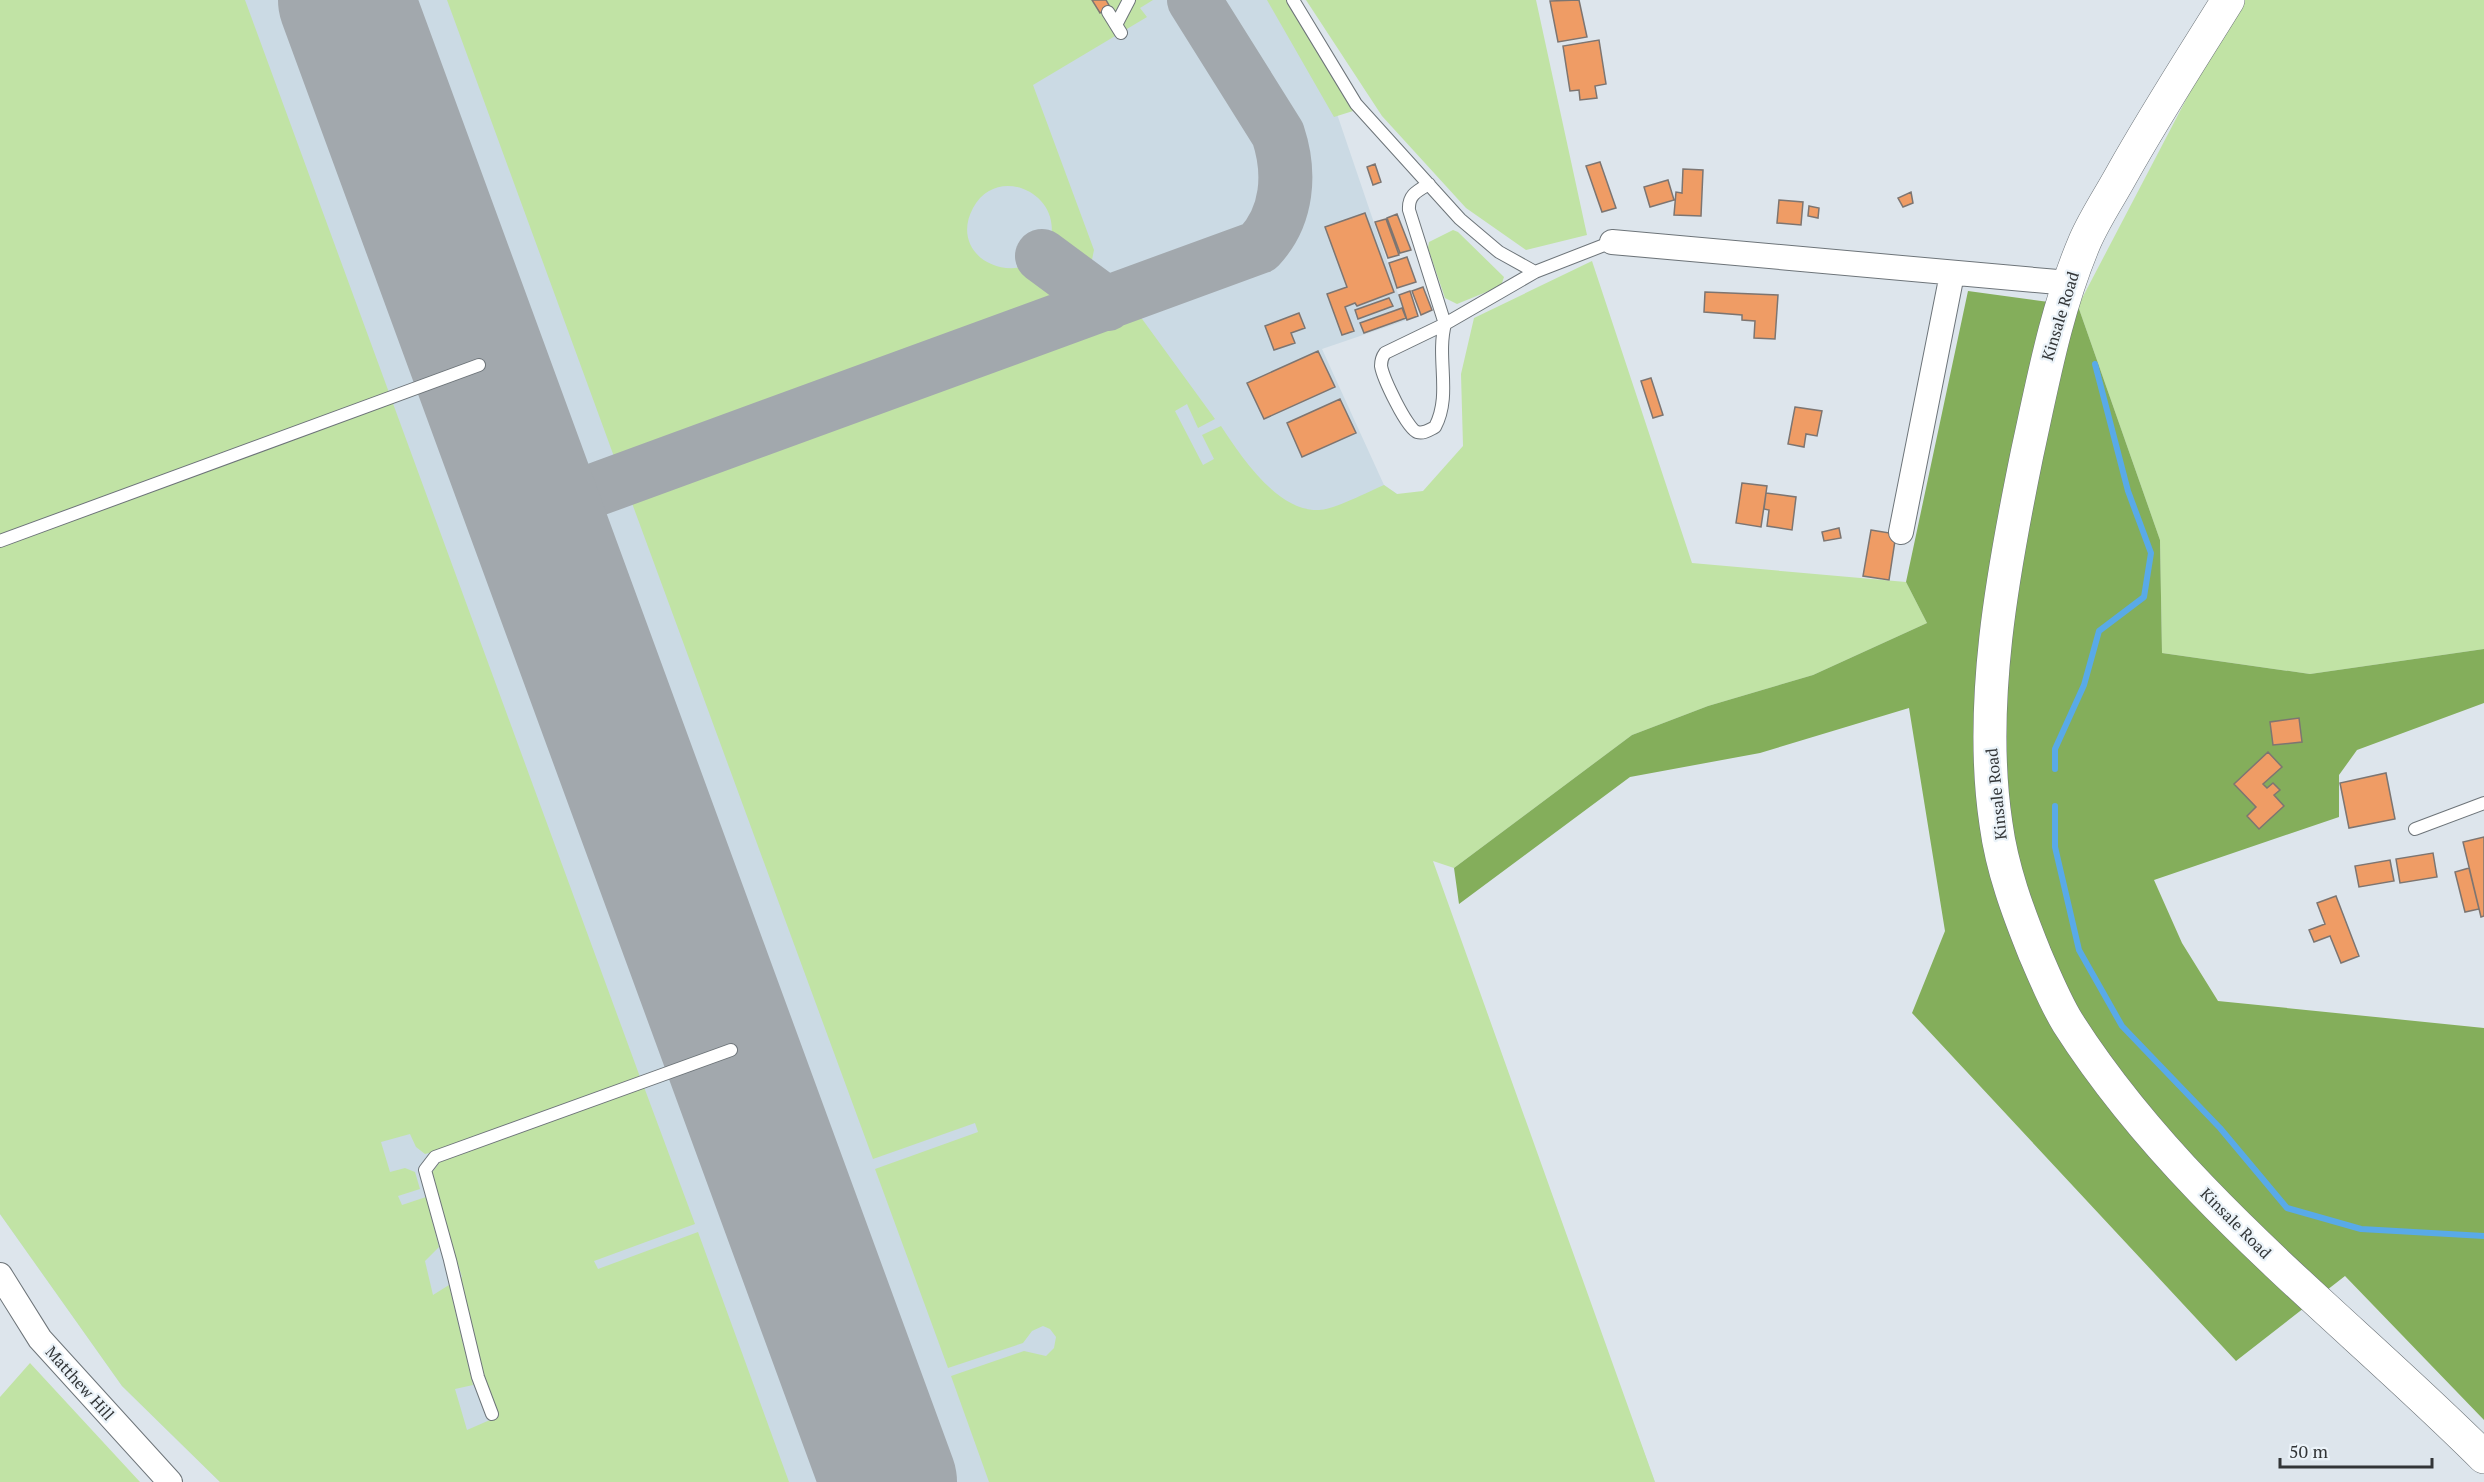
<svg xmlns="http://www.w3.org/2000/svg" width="2484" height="1482" viewBox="0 0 2484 1482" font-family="'PT Serif',serif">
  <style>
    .built { fill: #cbdae4 }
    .green { fill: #c1e3a5 }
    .forest { fill: #84ae5b }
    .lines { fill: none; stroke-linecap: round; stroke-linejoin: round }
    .stream { stroke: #59aae8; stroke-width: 6 }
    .taxiway { stroke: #a2a8ad; stroke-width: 54 }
    .runway { stroke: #a2a8ad; stroke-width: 136 }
    .building { fill: #ef9c65; stroke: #7d7571; stroke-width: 1.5 }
    .lane-casing { stroke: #6d7479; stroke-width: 14 }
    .street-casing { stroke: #6d7479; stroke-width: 26 }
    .secondary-casing { stroke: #6d7479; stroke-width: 34 }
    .lane { stroke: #fff; stroke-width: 12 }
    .street { stroke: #fff; stroke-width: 24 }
    .secondary { stroke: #fff; stroke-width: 33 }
    .labels { text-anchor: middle; stroke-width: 4.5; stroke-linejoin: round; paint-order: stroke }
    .street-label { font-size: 16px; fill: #323537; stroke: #ebf3f9 }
  </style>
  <rect width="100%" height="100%" fill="#dde5ec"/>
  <path class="built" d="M 0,0 L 1276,0 L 1337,114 L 1407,320 L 1322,349 L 1384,485 L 1397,494 L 1302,531 L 1655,1482 L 220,1482 L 122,1386 L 0,1214 Z"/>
  <path class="green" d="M 0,0 L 245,0 L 640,1077 L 433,1152 L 425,1154 L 416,1147 L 410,1134 L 381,1142 L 390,1172 L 405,1168 L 415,1172 L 420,1189 L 398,1196 L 402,1205 L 426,1197 L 439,1247 L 425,1261 L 433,1295 L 449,1285 L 473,1385 L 455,1389 L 467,1430 L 499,1416 L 483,1378 L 458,1278 L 462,1277 L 430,1175 L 440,1162 L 644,1087 L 695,1224 L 594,1261 L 598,1269 L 698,1232 L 789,1482 L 220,1482 L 122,1386 L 0,1214 Z
    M 447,0 L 1153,0 L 1140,8 L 1147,17 L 1033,85 L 1094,250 L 1088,279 L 1048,247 C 1069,196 998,161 973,208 C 951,249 995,281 1034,263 L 1043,266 L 1077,292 L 1068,302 L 616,462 Z
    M 1267,0 L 1286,0 L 1353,111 L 1334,117 Z
    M 1306,0 L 1536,0 L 1587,235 L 1526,250 L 1466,208 L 1382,116 Z
    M 2245,0 L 2484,0 L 2484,649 L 2310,674 L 2162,653 L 2160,540 L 2078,306 L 2212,50 Z
    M 1453,230 L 1458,232 L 1504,277 L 1501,286 L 1457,304 L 1445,298 L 1428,248 L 1429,242 Z
    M 1592,261 L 1692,563 L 1906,582 L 1927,623 L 1813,675 L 1708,706 L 1632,735 L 1454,868 L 1433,861 L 1655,1482 L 989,1482 L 951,1376 L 1024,1351 L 1046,1356 L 1054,1348 L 1056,1337 L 1050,1329 L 1043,1326 L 1032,1331 L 1023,1343 L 948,1368 L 875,1169 L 978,1132 L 975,1123 L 873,1159 L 629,495 L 1137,312 L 1215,419 L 1198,428 L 1187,404 L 1175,411 L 1203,465 L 1214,459 L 1202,435 L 1221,426 C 1241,456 1277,512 1319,510 C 1333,510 1370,491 1384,485 L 1397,494 L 1423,491 L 1463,446 L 1461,374 L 1474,318 Z
    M 30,1363 L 140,1482 L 0,1482 L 0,1397 Z"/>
  <path class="forest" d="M 1968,291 L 2078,306 L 2160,540 L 2162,653 L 2310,674 L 2484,649 L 2484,703 L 2357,750 L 2339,775 L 2339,817 L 2154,880 L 2182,943 L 2218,1001 L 2484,1028 L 2484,1420 L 2345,1276 L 2236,1361 L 1912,1013 L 1945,931 L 1909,708 L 1760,753 L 1630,777 L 1459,904 L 1454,868 L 1632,735 L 1708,706 L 1813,675 L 1927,623 L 1906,582 Z"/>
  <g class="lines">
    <path class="stream" d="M 2055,769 L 2055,749 L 2084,685 L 2099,631 L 2144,597 L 2151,553 L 2128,491 L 2095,364
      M 2055,806 L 2055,847 L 2079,950 L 2122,1026 L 2220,1128 L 2287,1208 L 2361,1229 L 2484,1236"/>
    <path class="taxiway" d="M 1042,256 L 1107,304
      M 515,463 C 539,483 551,490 581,495
      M 551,560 C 555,528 557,517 581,495 L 1259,247 C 1288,216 1291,173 1278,134 L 1194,0"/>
    <path class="runway" d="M 346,0 L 889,1482"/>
  </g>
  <path class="building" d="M 1092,0 L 1106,0 L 1110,7 L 1100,13 Z
    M 1579,0 L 1587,37 L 1558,42 L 1550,1 Z
    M 1599,40 L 1606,84 L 1595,86 L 1597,98 L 1580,100 L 1579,90 L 1570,91 L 1563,46 Z
    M 1600,162 L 1616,208 L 1602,212 L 1586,166 Z
    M 1375,164 L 1381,182 L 1373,185 L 1367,167 Z
    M 1683,169 L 1703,170 L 1701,216 L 1674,215 L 1676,192 L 1682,193 Z
    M 1668,180 L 1674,200 L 1650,207 L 1644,187 Z
    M 1911,192 L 1913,203 L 1903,207 L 1898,198 Z
    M 1779,200 L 1803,202 L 1801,225 L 1777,223 Z
    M 1809,206 L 1819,208 L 1818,218 L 1808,216 Z
    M 1365,213 L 1394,292 L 1357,306 L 1355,303 L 1345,307 L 1354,331 L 1342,335 L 1327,294 L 1347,287 L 1325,227 Z
    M 1397,214 L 1411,250 L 1400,253 L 1387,218 Z
    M 1386,219 L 1399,255 L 1388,258 L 1375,222 Z
    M 1407,257 L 1416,282 L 1397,288 L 1389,263 Z
    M 1423,287 L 1432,310 L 1421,315 L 1412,291 Z
    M 1410,291 L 1418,316 L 1407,320 L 1399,295 Z
    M 1705,292 L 1778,295 L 1775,339 L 1754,338 L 1755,321 L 1742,320 L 1742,315 L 1704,312 Z
    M 1389,298 L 1393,306 L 1358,319 L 1355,310 Z
    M 1402,308 L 1406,318 L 1364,333 L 1360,323 Z
    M 1299,313 L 1305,328 L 1291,333 L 1295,343 L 1274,350 L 1265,326 Z
    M 1318,351 L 1335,387 L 1264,419 L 1247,383 Z
    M 1651,378 L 1663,415 L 1653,418 L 1641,381 Z
    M 1340,399 L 1356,433 L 1302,457 L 1287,423 Z
    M 1795,407 L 1822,411 L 1817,436 L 1806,434 L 1804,447 L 1788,444 Z
    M 1742,483 L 1767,486 L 1761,527 L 1736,523 Z
    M 1766,493 L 1796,497 L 1792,530 L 1767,526 L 1769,510 L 1764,509 Z
    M 1839,528 L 1841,538 L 1824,541 L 1822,532 Z
    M 1871,530 L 1896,534 L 1889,580 L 1863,576 Z
    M 2299,718 L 2302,742 L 2273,745 L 2270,722 Z
    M 2268,752 L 2282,767 L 2263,784 L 2267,788 L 2273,783 L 2280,790 L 2274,795 L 2284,806 L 2259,829 L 2247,816 L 2256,807 L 2234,784 Z
    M 2386,773 L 2395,819 L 2349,828 L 2340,783 Z
    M 2484,837 L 2484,916 L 2481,917 L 2463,842 Z
    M 2433,853 L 2437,877 L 2400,883 L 2396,859 Z
    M 2390,860 L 2394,881 L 2359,887 L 2355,866 Z
    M 2469,868 L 2479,909 L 2465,912 L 2455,872 Z
    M 2336,896 L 2359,956 L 2341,963 L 2330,936 L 2314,942 L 2309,930 L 2325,924 L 2317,903 Z"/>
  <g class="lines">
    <g class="lane-casing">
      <path id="lane" d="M 1293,0 L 1356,104 L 1460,219 L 1499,252 L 1535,272
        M 1108,12 L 1121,33
        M 1116,25 L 1129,0
        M 1429,184 C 1417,191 1408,195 1409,210 L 1445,324 C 1436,358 1452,395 1435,427 C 1429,430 1424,434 1417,432 C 1407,429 1383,378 1381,366 C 1381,361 1382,357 1385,353 L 1445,324 L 1535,272 L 1612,242
        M 0,541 L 479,365
        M 2415,829 L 2484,803
        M 492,1414 L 478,1377 L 450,1260 L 425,1170 L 435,1157 L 731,1050"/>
    </g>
    <g class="street-casing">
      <path id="street" d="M 1612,242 L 2069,283
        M 1901,532 L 1952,274
        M 0,1275 L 40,1339 L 170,1482"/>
    </g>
    <g class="secondary-casing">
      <path id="secondary" d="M 2228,0 C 2192,58 2155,115 2122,174 C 2110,196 2095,218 2085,241 C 2056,309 2043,381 2027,454 C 2003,571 1978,705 1996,824 C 2002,869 2018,912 2035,954 C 2045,977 2055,1002 2068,1023 C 2177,1194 2343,1316 2484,1457"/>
    </g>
    <use href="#lane" class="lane"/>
    <use href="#street" class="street"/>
    <use href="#secondary" class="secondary"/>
  </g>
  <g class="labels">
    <g class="street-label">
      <text transform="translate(2060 316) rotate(-73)" y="6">Kinsale Road</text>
      <text transform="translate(1996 794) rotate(-96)" y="6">Kinsale Road</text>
      <text transform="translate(2236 1223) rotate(45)" y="6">Kinsale Road</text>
      <text transform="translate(80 1383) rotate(48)" y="6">Matthew Hill</text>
    </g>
  </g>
  <path d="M2280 1458v9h152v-9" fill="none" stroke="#323537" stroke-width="3"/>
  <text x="2289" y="1458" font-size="18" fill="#323537" stroke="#ebf3f9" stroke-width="4.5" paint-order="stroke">50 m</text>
</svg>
